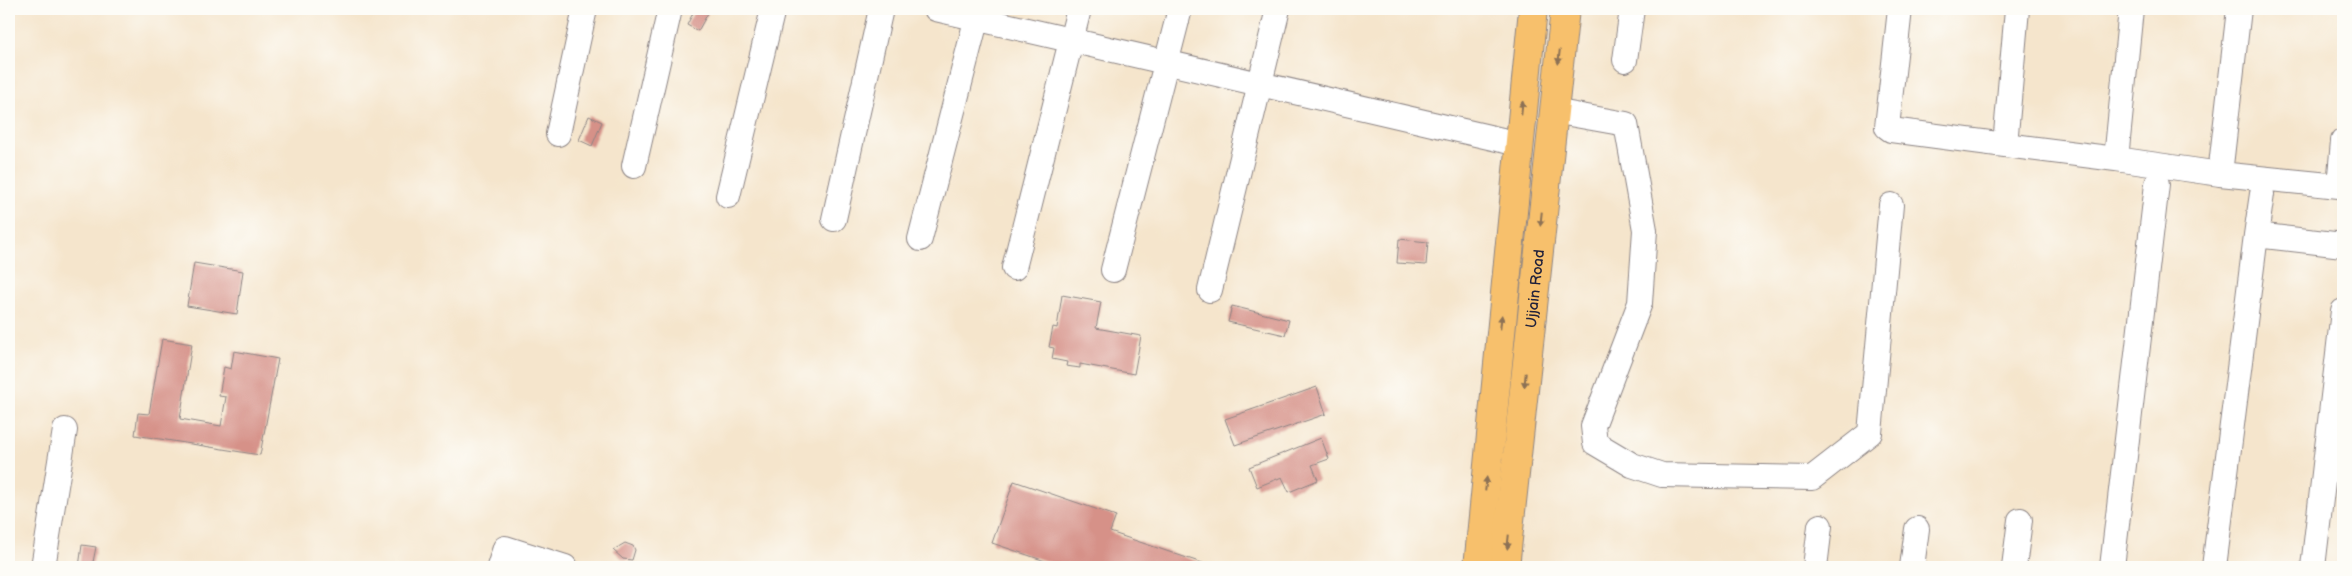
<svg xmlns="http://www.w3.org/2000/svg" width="2352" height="576" viewBox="0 0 2352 576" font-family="'Balsamiq Sans',sans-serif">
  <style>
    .building { fill: #d69188 }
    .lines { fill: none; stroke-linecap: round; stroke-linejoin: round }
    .minor-casing { stroke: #8c8484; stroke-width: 26 }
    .major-casing { stroke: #8c8484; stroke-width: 30 }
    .minor { stroke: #fff; stroke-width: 24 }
    .major { stroke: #f7c06c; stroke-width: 28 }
    .oneway { fill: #8c7154 }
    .labels { text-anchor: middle; stroke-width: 4; stroke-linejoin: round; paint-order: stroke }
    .street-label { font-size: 15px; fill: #22223b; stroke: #fdfcf7 }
  </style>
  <rect width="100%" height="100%" fill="#fdfcf7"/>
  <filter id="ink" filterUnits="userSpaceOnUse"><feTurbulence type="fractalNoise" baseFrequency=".02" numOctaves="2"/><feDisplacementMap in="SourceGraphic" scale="10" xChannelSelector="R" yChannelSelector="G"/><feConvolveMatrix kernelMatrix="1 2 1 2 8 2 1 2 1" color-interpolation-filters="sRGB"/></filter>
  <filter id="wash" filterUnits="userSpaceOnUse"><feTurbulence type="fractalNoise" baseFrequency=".0096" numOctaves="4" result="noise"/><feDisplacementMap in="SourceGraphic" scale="20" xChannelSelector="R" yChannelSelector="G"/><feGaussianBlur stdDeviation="1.12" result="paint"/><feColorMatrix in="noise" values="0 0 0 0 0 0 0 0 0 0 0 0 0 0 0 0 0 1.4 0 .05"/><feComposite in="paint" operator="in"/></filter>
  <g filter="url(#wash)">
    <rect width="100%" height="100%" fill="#f5e5cc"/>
    <g id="blocks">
      <path class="building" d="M 695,9 L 708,13 L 698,31 L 687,25 Z
        M 589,116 L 602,122 L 592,146 L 579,140 Z
        M 1399,239 L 1428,242 L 1426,265 L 1397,263 Z
        M 194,263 L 243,271 L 237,314 L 187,306 Z
        M 1062,295 L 1101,302 L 1096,328 L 1141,336 L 1134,374 L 1080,364 L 1080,368 L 1066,366 L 1067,362 L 1052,359 L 1054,348 L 1049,347 L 1053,327 L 1057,328 Z
        M 1232,306 L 1289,320 L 1285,335 L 1228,322 Z
        M 162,339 L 192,344 L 180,419 L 221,426 L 226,397 L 219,396 L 224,367 L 231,369 L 234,351 L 278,359 L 260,455 L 135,435 L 138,413 L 149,414 Z
        M 1317,387 L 1326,414 L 1235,445 L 1225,419 Z
        M 1321,438 L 1329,459 L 1312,465 L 1318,480 L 1289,492 L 1282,477 L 1257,487 L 1249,467 Z
        M 1014,481 L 1116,516 L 1110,532 L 1208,565 L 1207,567 L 1063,567 L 992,543 Z
        M 625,543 L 633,546 L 635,550 L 632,560 L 623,559 L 613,550 Z
        M 82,545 L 96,547 L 92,567 L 79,567 Z"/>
    </g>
  </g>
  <g filter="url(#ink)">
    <use href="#blocks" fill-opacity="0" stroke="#8c8484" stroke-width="1"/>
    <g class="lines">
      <g class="minor-casing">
        <path id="minor" d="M 936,9 L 1519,144
          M 1900,9 L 1887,127 L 1891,130 L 2005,145 L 2017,9
          M 2131,9 L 2116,159 L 2220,174 L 2239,9
          M 1625,60 L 1632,9
          M 1553,111 L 1626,124 L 1645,230 L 1640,303 L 1593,426 L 1595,443 L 1632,465 L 1662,475 L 1812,478 L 1870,433 L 1891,205
          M 558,134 L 585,9
          M 2005,145 L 2116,159
          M 634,166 L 670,9
          M 2220,174 L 2339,186 L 2343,141
          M 728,196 L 773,9
          M 834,219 L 881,9
          M 2256,235 L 2262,194
          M 920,239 L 979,9
          M 1014,268 L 1079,9
          M 1113,270 L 1180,9
          M 1210,290 L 1278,9
          M 43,567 L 65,430
          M 499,567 L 505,548 L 565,567
          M 1815,567 L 1820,526
          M 1912,567 L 1917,529
          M 2014,567 L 2020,520
          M 2112,567 L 2157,184
          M 2214,567 L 2256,235 L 2343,245
          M 2313,567 L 2343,311"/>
      </g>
      <g class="major-casing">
        <g id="major">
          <path d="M 1478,567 L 1533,9"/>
          <path id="s1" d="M 1505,567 L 1565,9"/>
        </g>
      </g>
      <use href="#minor" class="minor"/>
      <use href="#major" class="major"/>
    </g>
    <defs><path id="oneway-solid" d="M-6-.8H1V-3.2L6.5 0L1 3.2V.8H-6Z" transform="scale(1.25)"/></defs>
    <g class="oneway">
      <use href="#oneway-solid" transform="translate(1559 57) rotate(96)"/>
      <use href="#oneway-solid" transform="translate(1522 108) rotate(-84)"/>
      <use href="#oneway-solid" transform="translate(1541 219) rotate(96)"/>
      <use href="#oneway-solid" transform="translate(1501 322) rotate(-84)"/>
      <use href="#oneway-solid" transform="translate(1525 380) rotate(96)"/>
      <use href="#oneway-solid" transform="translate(1486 484) rotate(-84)"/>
      <use href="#oneway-solid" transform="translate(1508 542) rotate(96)"/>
    </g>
  </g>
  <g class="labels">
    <g class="street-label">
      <text dy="5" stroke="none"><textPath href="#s1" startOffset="280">Ujjain Road</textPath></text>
    </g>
  </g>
  <rect width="2352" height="576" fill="none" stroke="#fdfcf7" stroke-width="30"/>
</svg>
